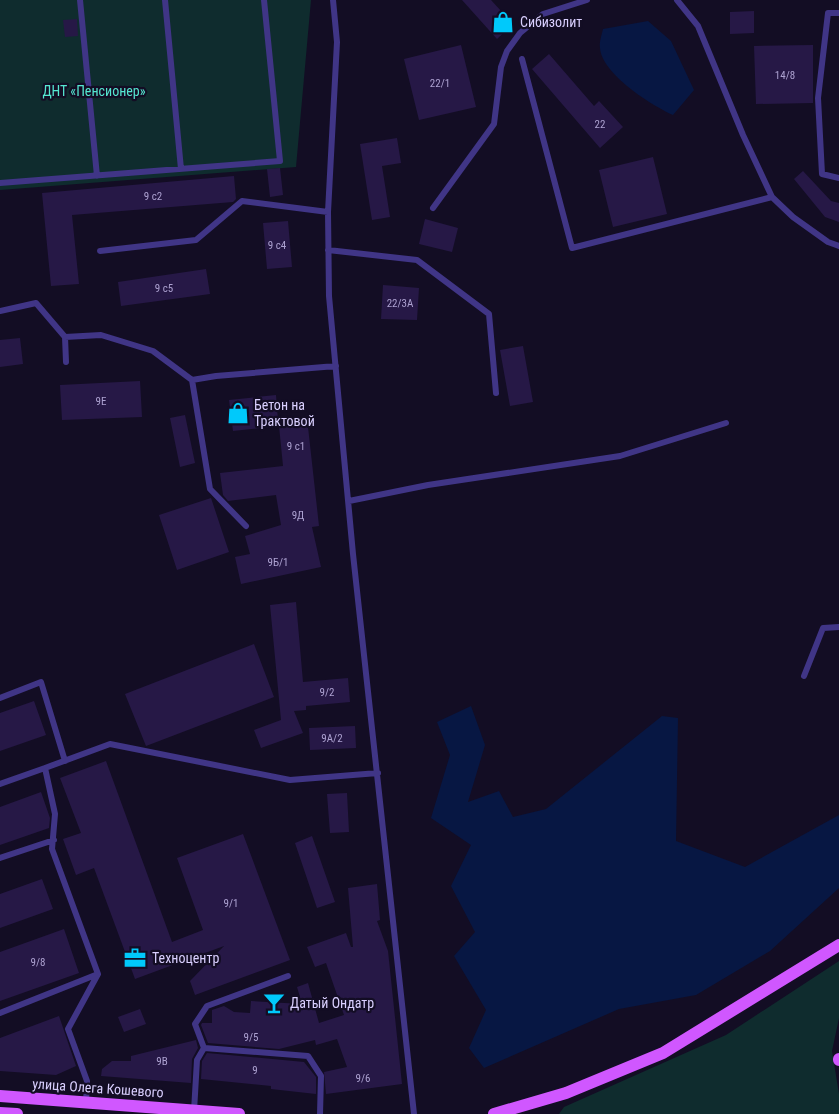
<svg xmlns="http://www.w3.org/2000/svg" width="839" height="1114" viewBox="0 0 839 1114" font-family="'Roboto Condensed',sans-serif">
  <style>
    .green { fill: #0f2c2e }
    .water { fill: #071743 }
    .building { fill: #261846 }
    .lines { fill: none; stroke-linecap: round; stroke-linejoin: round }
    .service { stroke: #403586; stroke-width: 6 }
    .primary { stroke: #d057ff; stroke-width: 12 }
    .labels { text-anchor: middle; stroke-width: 4.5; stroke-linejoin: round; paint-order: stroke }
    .number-label { font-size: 11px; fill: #ada2d1 }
    .poi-label { font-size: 14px; fill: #dad0ff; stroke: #130d24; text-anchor: start }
    .park-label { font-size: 14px; fill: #55e6d0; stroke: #130d24 }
    .street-label { font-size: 14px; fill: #dad0ff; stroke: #130d24 }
  </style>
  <rect width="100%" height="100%" fill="#130d24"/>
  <path class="green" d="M 0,0 L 311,0 L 296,167 L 0,190 Z
    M 839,961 L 839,1018 L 832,1051 L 839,1094 L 839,1114 L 559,1114 L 564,1107 L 726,1035 Z"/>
  <path class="water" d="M 648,21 L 671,41 L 694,90 L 673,115 C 651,105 602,74 600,48 C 599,42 602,34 603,29 Z
    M 471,706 L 485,745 L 468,802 L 499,791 L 513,817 L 546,809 L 662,716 L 678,718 L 676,841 L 745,867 L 839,815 L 839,888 L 770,951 L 696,995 L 619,1009 L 484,1068 L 469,1048 L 486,1010 L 454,956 L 475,932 L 451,886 L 471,845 L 431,818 L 450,755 L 437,722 Z"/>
  <path class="building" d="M 462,0 L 491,0 L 513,24 L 497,39 Z
    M 754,11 L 754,33 L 730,34 L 730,12 Z
    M 77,19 L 78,36 L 65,37 L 63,20 Z
    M 461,45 L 476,107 L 419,120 L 404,59 Z
    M 813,45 L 813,103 L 756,104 L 754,46 Z
    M 549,54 L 594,106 L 599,101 L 623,127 L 600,148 L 532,69 Z
    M 397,138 L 401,163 L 382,166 L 390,217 L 372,220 L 360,144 Z
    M 653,157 L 667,214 L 613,227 L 599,170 Z
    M 280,168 L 283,195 L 270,197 L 267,169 Z
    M 803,171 L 831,201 L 839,203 L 839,222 L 825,217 L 794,179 Z
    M 234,176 L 236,199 L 233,202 L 72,215 L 79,284 L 51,286 L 42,193 Z
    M 425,219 L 458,228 L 452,252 L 419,244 Z
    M 288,221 L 292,267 L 267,269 L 263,223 Z
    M 206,269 L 210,294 L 121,306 L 118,282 Z
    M 383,285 L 419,288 L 417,320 L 381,319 Z
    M 20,338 L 23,364 L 0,367 L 0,340 Z
    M 523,346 L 533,402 L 510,406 L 500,350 Z
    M 140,381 L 142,417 L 62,420 L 60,385 Z
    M 276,395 L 278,421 L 307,418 L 319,526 L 312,527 L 321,567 L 241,584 L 235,557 L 250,554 L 245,536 L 281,525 L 276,495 L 228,501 L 223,495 L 220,473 L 283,466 L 279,426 L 233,431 L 229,400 Z
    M 185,415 L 195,463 L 180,467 L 170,418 Z
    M 211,498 L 229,552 L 177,570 L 159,515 Z
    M 296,602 L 303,682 L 348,678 L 350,702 L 306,706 L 306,710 L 294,711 L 303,733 L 261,748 L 254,730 L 281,720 L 270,605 Z
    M 254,644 L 274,697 L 146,746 L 125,694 Z
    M 34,701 L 46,735 L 0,751 L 0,713 Z
    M 355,726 L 356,748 L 310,750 L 309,728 Z
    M 106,761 L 172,942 L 203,930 L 177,858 L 243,834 L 290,960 L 195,995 L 190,981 L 224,946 L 135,979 L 94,868 L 76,875 L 63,839 L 81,833 L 60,778 Z
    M 41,792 L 50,818 L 49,828 L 0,845 L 0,807 Z
    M 347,793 L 349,832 L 330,833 L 327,794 Z
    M 312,836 L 335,902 L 317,908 L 295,843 Z
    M 42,879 L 53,909 L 0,928 L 0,894 Z
    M 377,884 L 380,920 L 377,921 L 388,951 L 402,1084 L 326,1094 L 324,1072 L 347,1067 L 337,1039 L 316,1045 L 315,1040 L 279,1049 L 208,1043 L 201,1025 L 202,1023 L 212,1023 L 212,1010 L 224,1006 L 234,1012 L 250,1013 L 251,1001 L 302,1004 L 297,987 L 308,983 L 319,1023 L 344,1015 L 326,963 L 315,967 L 307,947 L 346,933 L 351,947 L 353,947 L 348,888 Z
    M 64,929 L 79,973 L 0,1001 L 0,952 Z
    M 140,1009 L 146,1024 L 124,1032 L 118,1017 Z
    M 59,1016 L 76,1066 L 56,1075 L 0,1071 L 0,1038 Z
    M 196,1040 L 198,1048 L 192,1059 L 191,1083 L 101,1076 L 102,1069 L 112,1061 L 131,1061 L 131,1056 Z
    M 207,1053 L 304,1062 L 316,1077 L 316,1094 L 271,1089 L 271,1086 L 201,1079 L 202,1061 Z"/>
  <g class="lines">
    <path class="service" d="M 80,0 L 97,176
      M 165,0 L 181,169
      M 333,0 L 337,42 L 328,212 L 329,296 L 353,554 L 414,1114
      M 677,0 L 698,26 L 743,135 L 772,197 L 793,217 L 828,242 L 839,246
      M 839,13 L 828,13 L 818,98 L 822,174 L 839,178
      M 522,59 L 572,248 L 772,197
      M 0,183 L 280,161 L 264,0
      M 433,208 L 494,124 L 501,67 L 507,51 L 520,33 L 543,14 L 587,0
      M 328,250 L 417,260 L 489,314 L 496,393
      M 100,251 L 196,240 L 242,201 L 328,212
      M 0,311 L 36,303 L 65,337
      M 66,362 L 65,337 L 101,335 L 153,351 L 192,380
      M 349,501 L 428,485 L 620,456 L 726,423
      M 246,526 L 210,489 L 192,380 L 216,376 L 336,366
      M 804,676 L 823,628 L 839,627
      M 0,698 L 41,682 L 65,761
      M 0,784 L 45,768
      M 0,858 L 54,840
      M 0,1013 L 98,974
      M 204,1048 L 195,1024 L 207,1006 L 288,976
      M 86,1102 L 87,1081 L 68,1029 L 98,974 L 52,849 L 55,814 L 45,768 L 110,744 L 290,780 L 378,773
      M 194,1111 L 197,1060 L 204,1048 L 308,1056 L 321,1076 L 320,1114"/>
    <path class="primary" d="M 839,1059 L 839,1060
      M 0,1096 L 239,1114
      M 0,1113 L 17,1114
      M 494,1114 L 566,1093 L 663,1053 L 839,945"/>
  </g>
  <defs>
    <g id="shop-bare" transform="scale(1.725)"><path d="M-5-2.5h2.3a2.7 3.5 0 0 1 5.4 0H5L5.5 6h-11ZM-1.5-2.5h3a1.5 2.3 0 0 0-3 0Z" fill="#00c9fb" stroke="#130d24" stroke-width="2.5" paint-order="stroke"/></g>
    <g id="office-bare" transform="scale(1.725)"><path d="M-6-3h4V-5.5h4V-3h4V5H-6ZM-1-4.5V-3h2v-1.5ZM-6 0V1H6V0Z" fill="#00c9fb" stroke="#130d24" stroke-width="2.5" paint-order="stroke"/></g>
    <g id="bar-bare" transform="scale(1.725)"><path d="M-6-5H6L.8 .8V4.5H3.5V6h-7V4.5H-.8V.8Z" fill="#00c9fb" stroke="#130d24" stroke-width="2.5" paint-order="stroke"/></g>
  </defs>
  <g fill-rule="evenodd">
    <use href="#shop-bare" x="503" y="22"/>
    <use href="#shop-bare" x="238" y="413"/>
    <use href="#office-bare" x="135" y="958"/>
    <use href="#bar-bare" x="274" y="1003"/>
  </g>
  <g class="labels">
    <g class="number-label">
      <text x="785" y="79">14/8</text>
      <text x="440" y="87">22/1</text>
      <text x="600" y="128">22</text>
      <text x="153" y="200">9 с2</text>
      <text x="277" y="249">9 с4</text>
      <text x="164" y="292">9 с5</text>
      <text x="400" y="307">22/3А</text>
      <text x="101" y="405">9Е</text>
      <text x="296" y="450">9 с1</text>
      <text x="298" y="519">9Д</text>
      <text x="278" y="566">9Б/1</text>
      <text x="327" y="696">9/2</text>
      <text x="332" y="742">9А/2</text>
      <text x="231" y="907">9/1</text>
      <text x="38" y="966">9/8</text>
      <text x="251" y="1041">9/5</text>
      <text x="162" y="1065">9В</text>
      <text x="255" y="1074">9</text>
      <text x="363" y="1082">9/6</text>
    </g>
    <g class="poi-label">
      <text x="520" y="27">Сибизолит</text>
      <text x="254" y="410">Бетон на<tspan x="254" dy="16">Трактовой</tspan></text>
      <text x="152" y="963">Техноцентр</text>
      <text x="290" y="1008">Датый Ондатр</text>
    </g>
    <g class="park-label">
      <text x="94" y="96">ДНТ «Пенсионер»</text>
    </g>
    <g class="street-label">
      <text transform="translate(98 1088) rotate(4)" y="5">улица Олега Кошевого</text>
    </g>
  </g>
</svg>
